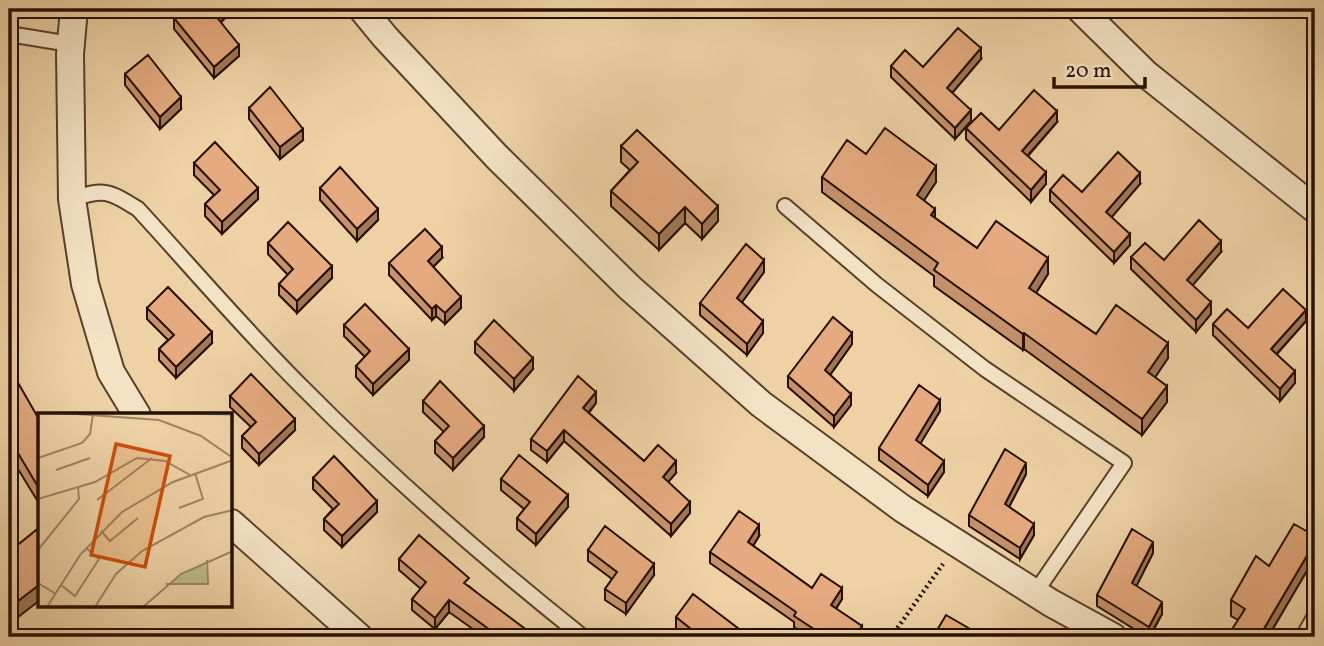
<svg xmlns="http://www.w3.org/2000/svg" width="1324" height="646" viewBox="0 0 1324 646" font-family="Vollkorn,serif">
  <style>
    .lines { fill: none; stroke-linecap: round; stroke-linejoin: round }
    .lane-casing { stroke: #58402a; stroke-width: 18 }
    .street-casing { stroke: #58402a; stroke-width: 30 }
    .path { stroke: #261001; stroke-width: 4.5; stroke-dasharray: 2 3.5; stroke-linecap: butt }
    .lane { stroke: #f4e2c5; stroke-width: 14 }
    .street { stroke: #f4e2c5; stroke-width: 26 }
    .wall { fill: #c5926d; stroke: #261001; stroke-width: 2 }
    .shaded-wall { fill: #a07759; stroke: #261001; stroke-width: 2 }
    .building { fill: #e5aa7f; stroke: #261001; stroke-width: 2 }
    .inset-river { fill: none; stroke: #9eb5b3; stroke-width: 3.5 }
    .inset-road { fill: none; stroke: #9e8464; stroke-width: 2 }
    .view { fill: #cb4e0a; fill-opacity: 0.15; stroke: #cb4e0a; stroke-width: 3.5 }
    .inset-edge { fill: none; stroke: #261001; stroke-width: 3.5 }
  </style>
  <rect width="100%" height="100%" fill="#eed2a6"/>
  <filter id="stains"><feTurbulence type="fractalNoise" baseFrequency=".00286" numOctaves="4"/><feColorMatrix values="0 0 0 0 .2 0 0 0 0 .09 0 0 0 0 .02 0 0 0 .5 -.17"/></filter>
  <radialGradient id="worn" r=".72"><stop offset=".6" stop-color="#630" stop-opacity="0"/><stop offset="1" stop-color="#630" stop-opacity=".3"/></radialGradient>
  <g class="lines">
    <g class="lane-casing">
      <path id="lane" d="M 9,34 L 70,44
        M 72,199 C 105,188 109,191 138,209 C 192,268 244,329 301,386 C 389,475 485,559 583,637
        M 785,206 L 877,285 L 985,369 L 1124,463 L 1035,593
        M 1303,637 L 1315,616"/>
    </g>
    <g class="street-casing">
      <path id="street" d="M 74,9 L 70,54 L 72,199 L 85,284 L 111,372 L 137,415
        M 362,9 L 385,37 L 497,157 L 629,287 L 761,404 L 903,509 L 1051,603 L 1113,637
        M 1080,9 L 1146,74 L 1315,209
        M 231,523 L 359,637"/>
    </g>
    <path class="path" d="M 891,637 L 943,564"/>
    <use href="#lane" class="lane"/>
    <use href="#street" class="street"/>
  </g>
  <path class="wall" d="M 229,9 L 229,15 L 221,22 L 239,56 L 214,78 L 174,29 L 174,18 Z
    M 981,59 L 952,93 L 971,121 L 955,139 L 891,77 L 891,66 L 923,67 Z
    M 125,74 L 181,109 L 160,129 L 125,85 Z
    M 249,108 L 303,140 L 280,159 L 249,119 Z
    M 1057,122 L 1028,156 L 1046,184 L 1031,202 L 966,139 L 966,128 L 999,130 Z
    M 621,146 L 718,221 L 702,239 L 685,223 L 659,250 L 611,206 L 611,191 L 630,170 L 621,162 Z
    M 866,154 L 936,182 L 924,200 L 935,218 L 977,248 L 1048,274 L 1036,293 L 1096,334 L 1168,358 L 1155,377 L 1167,402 L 1142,435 L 1024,349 L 1023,350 L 934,286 L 934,276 L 822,192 L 822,177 Z
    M 194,163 L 258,199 L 222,234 L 205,216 L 205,204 L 214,195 L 194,175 Z
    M 1140,184 L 1111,217 L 1130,245 L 1114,263 L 1050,201 L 1050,190 L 1082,192 Z
    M 320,188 L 378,220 L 357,241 L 320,200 Z
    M 268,243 L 332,278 L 297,313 L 279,295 L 279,284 L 288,275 L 268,254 Z
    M 1221,252 L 1192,285 L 1211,314 L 1196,332 L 1131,269 L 1131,257 L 1164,260 Z
    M 442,258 L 433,267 L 461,308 L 445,324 L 436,316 L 432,320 L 389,275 L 389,263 Z
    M 764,272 L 742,302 L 763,333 L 747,355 L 700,315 L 700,303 Z
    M 147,308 L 212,343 L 176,378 L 159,360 L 159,349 L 168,340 L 147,319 Z
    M 1306,321 L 1277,354 L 1295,383 L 1280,401 L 1213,335 L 1213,324 L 1248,328 Z
    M 344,325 L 409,360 L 373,395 L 356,377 L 356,366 L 365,357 L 344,336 Z
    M 475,342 L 533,369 L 514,391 L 475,353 Z
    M 852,344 L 830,375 L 851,405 L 834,427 L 788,387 L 788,376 Z
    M 9,386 L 40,421 L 40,525 L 38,522 L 38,506 L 40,505 L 18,469 L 9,474 Z
    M 230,396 L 295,430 L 259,465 L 242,448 L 242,436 L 251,427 L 230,407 Z
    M 423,401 L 484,437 L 453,470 L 435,453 L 435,441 L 444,432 L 423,412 Z
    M 596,403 L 589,413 L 644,461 L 676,473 L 668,482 L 690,513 L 671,536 L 564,441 L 547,462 L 531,450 L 531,439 Z
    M 940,411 L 920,443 L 944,472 L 928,496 L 879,460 L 879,448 Z
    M 1026,474 L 1009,507 L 1034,535 L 1020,559 L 969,526 L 969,515 Z
    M 313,478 L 377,512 L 342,547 L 324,530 L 324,519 L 333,509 L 313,489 Z
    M 501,479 L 568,507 L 536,545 L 517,529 L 517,518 L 524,509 L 501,490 Z
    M 40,527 L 13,621 L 9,615 L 9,552 Z
    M 759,536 L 753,546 L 812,588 L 842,599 L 836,609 L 862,626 L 862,637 L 809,637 L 794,627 L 794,622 L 710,563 L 710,552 Z
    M 1315,536 L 1315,557 L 1268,637 L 1231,616 L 1231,600 L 1269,566 Z
    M 588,550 L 654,575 L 626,614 L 605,600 L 605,589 L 612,579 L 588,561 Z
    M 1153,553 L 1136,586 L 1162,614 L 1150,637 L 1147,637 L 1097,606 L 1097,595 Z
    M 399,559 L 469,586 L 528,637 L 484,637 L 449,612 L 435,629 L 412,610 L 412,599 L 421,589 L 399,570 Z
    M 676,617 L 743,637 L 687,637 L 676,629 Z"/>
  <path class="shaded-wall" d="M 223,9 L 229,9 L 229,15 L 215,26 L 215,15 Z
    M 239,45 L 239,56 L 214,78 L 214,67 Z
    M 981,48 L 981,59 L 947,99 L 947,88 Z
    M 181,97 L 181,109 L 160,129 L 160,117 Z
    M 971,110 L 971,121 L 955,139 L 955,128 Z
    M 1057,111 L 1057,122 L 1022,162 L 1022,151 Z
    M 303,129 L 303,140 L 280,159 L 280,147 Z
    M 936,166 L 936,182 L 917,211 L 917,195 Z
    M 1046,172 L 1046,184 L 1031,202 L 1031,190 Z
    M 1140,173 L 1140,184 L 1106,224 L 1106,212 Z
    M 258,188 L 258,199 L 222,234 L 222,222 Z
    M 718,206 L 718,221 L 702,239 L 702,224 Z
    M 685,207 L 685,223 L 659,250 L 659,234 Z
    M 378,209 L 378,220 L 357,241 L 357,229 Z
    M 935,209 L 935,225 L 931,215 Z
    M 1130,234 L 1130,245 L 1114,263 L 1114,252 Z
    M 1221,241 L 1221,252 L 1187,292 L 1187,280 Z
    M 442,247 L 442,258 L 428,272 L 428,261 Z
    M 1048,258 L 1048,274 L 1029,304 L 1029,288 Z
    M 764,260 L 764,272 L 737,309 L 737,298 Z
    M 332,266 L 332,278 L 297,313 L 297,301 Z
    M 461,297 L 461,308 L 445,324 L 445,313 Z
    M 1211,302 L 1211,314 L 1196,332 L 1196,320 Z
    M 436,305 L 436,316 L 432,320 L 432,309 Z
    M 1306,310 L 1306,321 L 1271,360 L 1271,349 Z
    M 763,321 L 763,333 L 747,355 L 747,344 Z
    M 212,332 L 212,343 L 176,378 L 176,367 Z
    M 852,333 L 852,344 L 825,382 L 825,370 Z
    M 1024,333 L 1024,349 L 1023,350 L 1023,334 Z
    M 1168,343 L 1168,358 L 1148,388 L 1148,372 Z
    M 409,349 L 409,360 L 373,395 L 373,384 Z
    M 533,358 L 533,369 L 514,391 L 514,379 Z
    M 1295,371 L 1295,383 L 1280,401 L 1280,389 Z
    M 1167,386 L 1167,402 L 1142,435 L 1142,419 Z
    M 596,392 L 596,403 L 583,419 L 583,408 Z
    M 851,394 L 851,405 L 834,427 L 834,416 Z
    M 940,400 L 940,411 L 916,451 L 916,440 Z
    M 295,419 L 295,430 L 259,465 L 259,454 Z
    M 484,426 L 484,437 L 453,470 L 453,458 Z
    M 564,430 L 564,441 L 547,462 L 547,451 Z
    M 18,453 L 18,469 L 9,474 L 9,458 Z
    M 676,461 L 676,473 L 663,488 L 663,477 Z
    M 944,461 L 944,472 L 928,496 L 928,485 Z
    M 1026,463 L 1026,474 L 1005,515 L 1005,504 Z
    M 568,495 L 568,507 L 536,545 L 536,534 Z
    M 377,501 L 377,512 L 342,547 L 342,536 Z
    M 690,502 L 690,513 L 671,536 L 671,524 Z
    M 1034,524 L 1034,535 L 1020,559 L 1020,548 Z
    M 759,525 L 759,536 L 748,554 L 748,542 Z
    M 1153,542 L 1153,553 L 1132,595 L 1132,583 Z
    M 1315,542 L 1315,557 L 1268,637 L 1259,637 Z
    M 654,564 L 654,575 L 626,614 L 626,603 Z
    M 40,584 L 40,600 L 13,621 L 13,605 Z
    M 842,588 L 842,599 L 831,616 L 831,605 Z
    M 449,600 L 449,612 L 435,629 L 435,618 Z
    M 1162,602 L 1162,614 L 1149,637 L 1149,627 Z
    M 862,626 L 862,637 L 854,637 Z"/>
  <path class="building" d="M 184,9 L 223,9 L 215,15 L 239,45 L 214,67 L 174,18 Z
    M 958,28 L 981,48 L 947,88 L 971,110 L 955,128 L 891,66 L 905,50 L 923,67 Z
    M 148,55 L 181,97 L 160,117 L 125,74 Z
    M 270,87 L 303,129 L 280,147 L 249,108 Z
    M 1034,90 L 1057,111 L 1022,151 L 1046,172 L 1031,190 L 966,128 L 981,113 L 999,130 Z
    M 885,128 L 936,166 L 917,195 L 935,209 L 931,215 L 977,248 L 996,221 L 1048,258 L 1029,288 L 1096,334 L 1116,305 L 1168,343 L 1148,372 L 1167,386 L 1142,419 L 1024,333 L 1023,334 L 934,270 L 938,263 L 822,177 L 847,140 L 866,154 Z
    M 637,130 L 718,206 L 702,224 L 685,207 L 659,234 L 611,191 L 638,162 L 621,146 Z
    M 215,142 L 258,188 L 222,222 L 205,204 L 220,190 L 194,163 Z
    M 1118,152 L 1140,173 L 1106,212 L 1130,234 L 1114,252 L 1050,190 L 1063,175 L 1082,192 Z
    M 340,167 L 378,209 L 357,229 L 320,188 Z
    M 1199,220 L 1221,241 L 1187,280 L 1211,302 L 1196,320 L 1131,257 L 1145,243 L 1164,260 Z
    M 288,222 L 332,266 L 297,301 L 279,284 L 293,269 L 268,243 Z
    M 425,229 L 442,247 L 428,261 L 461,297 L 445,313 L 436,305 L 432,309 L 389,263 Z
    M 746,244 L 764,260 L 737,298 L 763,321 L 747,344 L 700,303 Z
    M 168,287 L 212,332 L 176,367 L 159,349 L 174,335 L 147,308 Z
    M 1283,289 L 1306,310 L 1271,349 L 1295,371 L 1280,389 L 1213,324 L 1227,309 L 1248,328 Z
    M 365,304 L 409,349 L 373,384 L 356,366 L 370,351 L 344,325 Z
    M 833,317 L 852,333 L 825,370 L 851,394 L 834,416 L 788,376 Z
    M 494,320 L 533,358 L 514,379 L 475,342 Z
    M 251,374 L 295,419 L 259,454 L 242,436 L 256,422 L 230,396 Z
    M 578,376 L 596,392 L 583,408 L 644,461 L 658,445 L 676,461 L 663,477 L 690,502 L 671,524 L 564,430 L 547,451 L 531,439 Z
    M 17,381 L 40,421 L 40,490 L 18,453 L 9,458 L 9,386 Z
    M 440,381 L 484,426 L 453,458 L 435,441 L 449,426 L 423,401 Z
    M 919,385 L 940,400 L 916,440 L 944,461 L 928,485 L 879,448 Z
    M 1005,449 L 1026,463 L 1005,504 L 1034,524 L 1020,548 L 969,515 Z
    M 519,455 L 568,495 L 536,534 L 517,518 L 530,502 L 501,479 Z
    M 334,456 L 377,501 L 342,536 L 324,519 L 339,504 L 313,478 Z
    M 739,511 L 759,525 L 748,542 L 812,588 L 821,574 L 842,588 L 831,605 L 862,626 L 854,637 L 826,637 L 794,616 L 796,612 L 710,552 Z
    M 1294,524 L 1315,536 L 1315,542 L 1259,637 L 1227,637 L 1245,609 L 1231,600 L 1256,556 L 1269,566 Z
    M 605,526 L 654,564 L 626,603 L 605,589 L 617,572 L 588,550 Z
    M 40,527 L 40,584 L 13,605 L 9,599 L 9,552 Z
    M 1132,529 L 1153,542 L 1132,583 L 1162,602 L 1149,627 L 1097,595 Z
    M 419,535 L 469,578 L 464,583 L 528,631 L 523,637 L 485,637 L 490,630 L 449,600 L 435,618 L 412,599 L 426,582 L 399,559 Z
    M 693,594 L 743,632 L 739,637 L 701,637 L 676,617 Z
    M 946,615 L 984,637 L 933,637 Z"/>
  <g transform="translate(38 413)">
    <rect width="194" height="194" fill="#eed2a6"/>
    <path d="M 167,149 L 169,170 L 132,170 L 144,162 Z" fill="#babb86"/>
    <path class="inset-river" d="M 155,0 L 195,1"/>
    <path class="inset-road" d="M 24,0 L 121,7 L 163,23 L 195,45M 0,45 L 44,30 L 52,21 L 55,1M 18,57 L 52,45M 0,86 L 57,69 L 99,45 L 127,48 L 152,62M 59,87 L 114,45M 141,95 L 165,86 L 157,60M 63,118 L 72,128 L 100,105M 0,137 L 41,86 L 40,74M 0,170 L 18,181M 128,171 L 170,171 L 169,147M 23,172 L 37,183 L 61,146 L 48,135M 9,194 L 42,142 L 84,99 L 135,69 L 195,47M 57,194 L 78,161 L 104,138 L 166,104 L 195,97M 105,194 L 143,161 L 195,138"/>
    <path class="view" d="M 78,31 L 132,43 L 107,154 L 53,142 Z"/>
    <rect width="194" height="194" class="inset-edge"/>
  </g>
  <rect width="1324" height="646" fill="none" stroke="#eed2a6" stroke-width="35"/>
  <rect x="10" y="10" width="1303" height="625" fill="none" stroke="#261001" stroke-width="3.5"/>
  <rect x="18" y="18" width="1289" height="611" fill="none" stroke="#261001" stroke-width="2"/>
  <path d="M1054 77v10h91v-10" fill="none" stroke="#261001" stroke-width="3.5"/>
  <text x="1065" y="77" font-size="21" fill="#261001" stroke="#f4e2c5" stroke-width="5" paint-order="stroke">20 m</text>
  <rect width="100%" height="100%" filter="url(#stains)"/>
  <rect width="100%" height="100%" fill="url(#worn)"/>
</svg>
